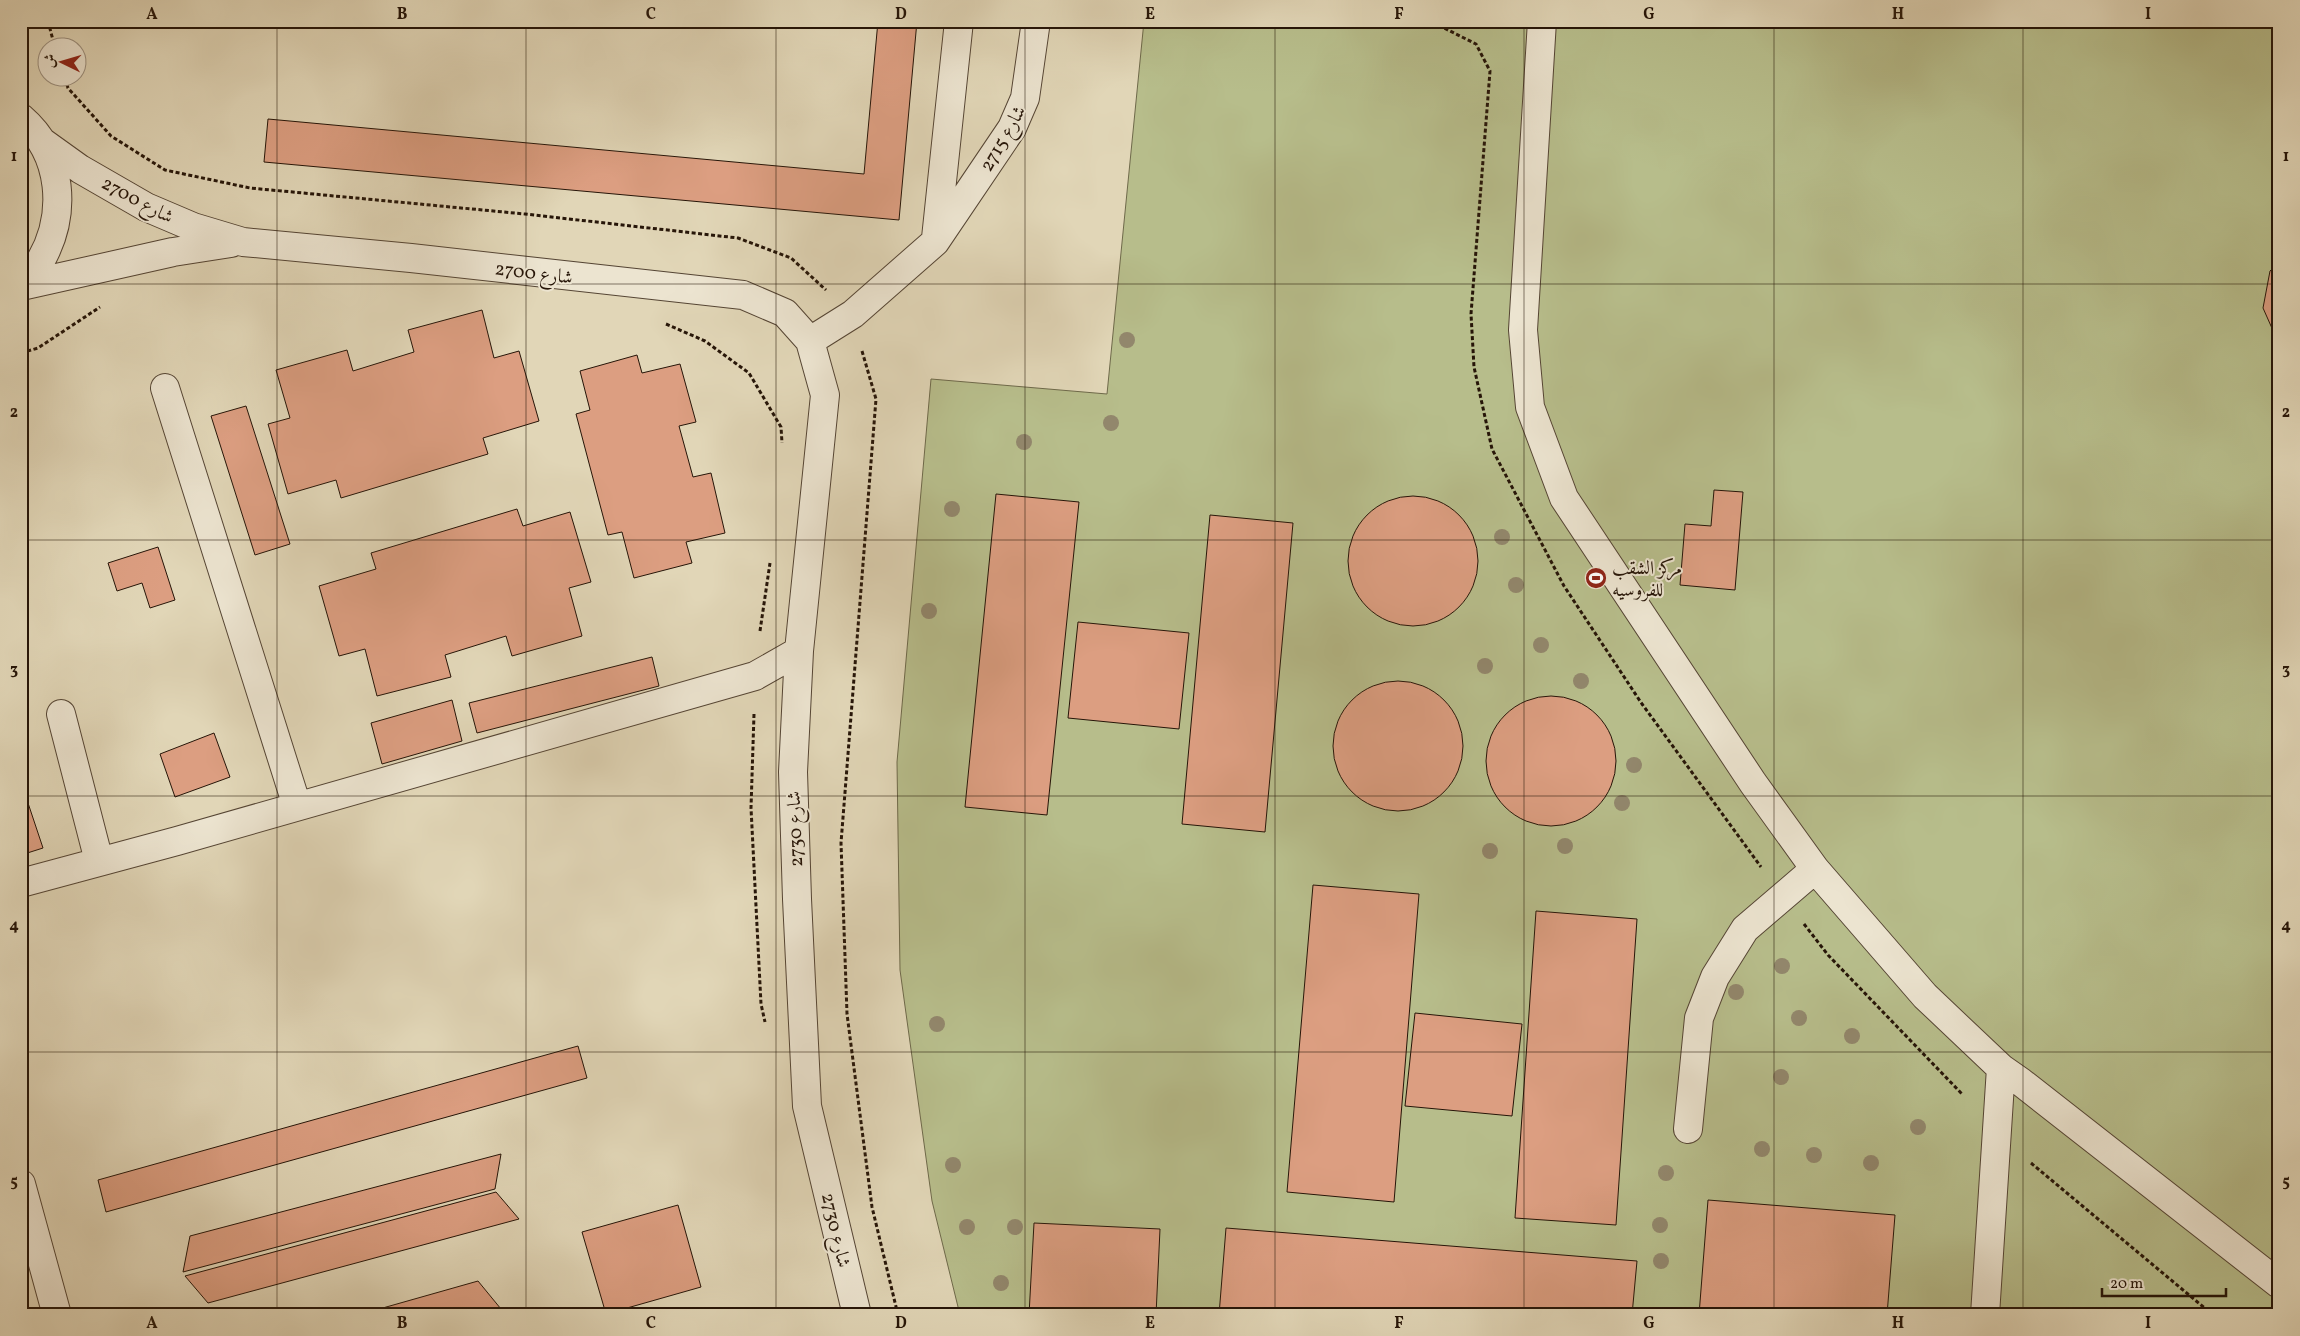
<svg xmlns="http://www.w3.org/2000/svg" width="2300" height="1336" viewBox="0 0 2300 1336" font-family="Vollkorn,Amiri,serif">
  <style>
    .green { fill: #b7bd8b; stroke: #6e694a }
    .building { fill: #dc9e81; stroke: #261508 }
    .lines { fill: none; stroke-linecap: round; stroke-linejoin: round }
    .minor-casing { stroke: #554534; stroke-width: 30 }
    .path { stroke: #261508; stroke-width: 3; stroke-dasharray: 4 2.5; stroke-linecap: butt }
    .minor { stroke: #ece4d0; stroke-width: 28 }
    .tree { fill: #92876c }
    .grid { fill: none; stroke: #261508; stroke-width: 1; stroke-opacity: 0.55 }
    .labels { text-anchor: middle; stroke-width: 4; stroke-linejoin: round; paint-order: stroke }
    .street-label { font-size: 19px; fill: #261508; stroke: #ece4d0 }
    .poi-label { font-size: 19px; fill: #261508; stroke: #ece4d0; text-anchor: start }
    .neatline { fill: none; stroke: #261508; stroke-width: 2 }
    .grid-label { font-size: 16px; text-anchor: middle; font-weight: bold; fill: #261508 }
  </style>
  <rect width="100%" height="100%" fill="#e1d6b7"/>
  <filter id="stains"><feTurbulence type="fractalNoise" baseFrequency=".004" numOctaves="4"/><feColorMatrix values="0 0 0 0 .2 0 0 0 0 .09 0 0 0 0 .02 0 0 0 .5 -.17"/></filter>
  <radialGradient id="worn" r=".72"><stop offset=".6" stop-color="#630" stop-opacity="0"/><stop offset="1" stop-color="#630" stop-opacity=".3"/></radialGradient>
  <path class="green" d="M 1144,21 L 2279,21 L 2279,1315 L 960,1315 L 932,1201 L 900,970 L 897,762 L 931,379 L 1107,394 Z"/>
  <path class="building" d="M 878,21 L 917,21 L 899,220 L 264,162 L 268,119 L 864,174 Z
    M 2279,262 L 2279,344 L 2263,308 L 2270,271 Z
    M 482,310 L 494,358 L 519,351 L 539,421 L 483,438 L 488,454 L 341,498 L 336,480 L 288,494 L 268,424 L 290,418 L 276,370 L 347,350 L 353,371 L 414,352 L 408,330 Z
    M 637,355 L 642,373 L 680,364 L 696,422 L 679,426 L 693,477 L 711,473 L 725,533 L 686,542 L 692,563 L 634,578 L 622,532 L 608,535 L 576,414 L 590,410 L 580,371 Z
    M 246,406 L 290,544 L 255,555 L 211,416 Z
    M 1714,490 L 1743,492 L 1735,590 L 1680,585 L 1685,524 L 1711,526 Z
    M 996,494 L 1079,502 L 1047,815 L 965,807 Z
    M1348 561a65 65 0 1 1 130 0a65 65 0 1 1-130 0Z
    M 517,509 L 523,526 L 570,512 L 591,582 L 569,588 L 582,636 L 512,656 L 506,636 L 445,655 L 451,677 L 377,696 L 365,649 L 339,656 L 319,586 L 376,569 L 371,553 Z
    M 1210,515 L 1293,523 L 1265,832 L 1182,824 Z
    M 158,547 L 175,600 L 150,608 L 142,583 L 117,591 L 108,563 Z
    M 1078,622 L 1189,633 L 1179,729 L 1068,718 Z
    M 652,657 L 659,686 L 477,733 L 469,703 Z
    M1333 746a65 65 0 1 1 130 0a65 65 0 1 1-130 0Z
    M1486 761a65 65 0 1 1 130 0a65 65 0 1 1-130 0Z
    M 452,700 L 462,741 L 382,764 L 371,723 Z
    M 214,733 L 230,777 L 175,797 L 160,754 Z
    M 25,794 L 43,848 L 21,855 L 21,796 Z
    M 1313,885 L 1419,894 L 1394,1202 L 1287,1192 Z
    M 1536,911 L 1637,919 L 1616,1225 L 1515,1218 Z
    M 1415,1013 L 1522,1024 L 1512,1116 L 1405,1106 Z
    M 578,1046 L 587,1078 L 106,1212 L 98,1180 Z
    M 501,1154 L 495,1189 L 183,1272 L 190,1236 Z
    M 496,1192 L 519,1219 L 208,1303 L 185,1276 Z
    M 1708,1200 L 1895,1215 L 1887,1315 L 1699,1315 Z
    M 678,1205 L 701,1287 L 606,1314 L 582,1232 Z
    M 1034,1223 L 1160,1229 L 1156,1315 L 1029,1315 Z
    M 1226,1228 L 1637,1261 L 1632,1315 L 1219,1315 Z
    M 478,1281 L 501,1309 L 481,1315 L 358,1315 Z
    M 21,1299 L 26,1315 L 21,1315 Z"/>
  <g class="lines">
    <g class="minor-casing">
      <path id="minor" d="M 1542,21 L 1523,330 L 1530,407 L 1564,498 L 1753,783 L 1815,869 L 1925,996 L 2001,1068 L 1985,1315
        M 21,118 C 63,154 67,214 41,260 C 36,269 28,277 21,284
        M 41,141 L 80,169 L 146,207 L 193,227 L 243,242 L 411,258 L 743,295 L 785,313 L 810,341 L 825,395 L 799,651 L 793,772 L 797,899 L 807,1106 L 857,1315
        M 936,238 L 959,21
        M 21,286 L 173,252 L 231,243
        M 810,341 L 853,314 L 935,242 L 1012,128 L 1025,98 L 1036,21
        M 165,388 L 297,806
        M 61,714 L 99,861
        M 21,883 L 177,841 L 755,676 L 799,651
        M 2001,1068 L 2021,1082 L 2279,1284
        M 1688,1129 L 1699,1018 L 1715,977 L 1745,929 L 1815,869
        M 21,1184 L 57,1315"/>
    </g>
    <path class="path" d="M 48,21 L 55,48
      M 1413,21 L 1440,26 L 1476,44 L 1490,71 L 1471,314 L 1474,367 L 1492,449 L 1564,586 L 1642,704 L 1761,867
      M 65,78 L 68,88 L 111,136 L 165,170 L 250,188 L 525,214 L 738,238 L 791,258 L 826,290
      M 666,324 L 705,341 L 749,373 L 781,427 L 782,443
      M 862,351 L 876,399 L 841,843 L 847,1014 L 872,1207 L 898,1315
      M 21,353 L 38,348 L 100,307
      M 760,631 L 770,563
      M 754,714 L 751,808 L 761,1004 L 765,1022
      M 1804,924 L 1828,955 L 1963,1095
      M 2031,1163 L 2213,1315"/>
    <use href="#minor" class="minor"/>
  </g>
  <g class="tree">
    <circle cx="1127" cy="340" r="8"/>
    <circle cx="1111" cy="423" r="8"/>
    <circle cx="1024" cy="442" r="8"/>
    <circle cx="952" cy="509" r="8"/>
    <circle cx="1502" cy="537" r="8"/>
    <circle cx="1516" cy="585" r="8"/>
    <circle cx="929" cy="611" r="8"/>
    <circle cx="1541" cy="645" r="8"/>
    <circle cx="1485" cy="666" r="8"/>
    <circle cx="1581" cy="681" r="8"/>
    <circle cx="1634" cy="765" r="8"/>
    <circle cx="1622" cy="803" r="8"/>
    <circle cx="1565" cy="846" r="8"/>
    <circle cx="1490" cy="851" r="8"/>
    <circle cx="1782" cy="966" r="8"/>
    <circle cx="1736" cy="992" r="8"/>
    <circle cx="1799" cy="1018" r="8"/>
    <circle cx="937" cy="1024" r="8"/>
    <circle cx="1852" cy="1036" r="8"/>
    <circle cx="1781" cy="1077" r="8"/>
    <circle cx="1918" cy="1127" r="8"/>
    <circle cx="1762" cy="1149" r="8"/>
    <circle cx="1814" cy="1155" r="8"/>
    <circle cx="1871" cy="1163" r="8"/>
    <circle cx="953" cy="1165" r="8"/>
    <circle cx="1666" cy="1173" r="8"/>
    <circle cx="1660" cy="1225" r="8"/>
    <circle cx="967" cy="1227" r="8"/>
    <circle cx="1015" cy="1227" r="8"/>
    <circle cx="1661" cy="1261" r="8"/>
    <circle cx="1001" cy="1283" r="8"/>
  </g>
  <path class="grid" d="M 277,21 L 277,1315M 526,21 L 526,1315M 776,21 L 776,1315M 1025,21 L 1025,1315M 1275,21 L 1275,1315M 1524,21 L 1524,1315M 1774,21 L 1774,1315M 2023,21 L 2023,1315M 21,284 L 2279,284M 21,540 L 2279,540M 21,796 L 2279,796M 21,1052 L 2279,1052"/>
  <defs>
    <g id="stadium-disc" transform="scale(1.125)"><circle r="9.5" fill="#8f2418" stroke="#ece4d0"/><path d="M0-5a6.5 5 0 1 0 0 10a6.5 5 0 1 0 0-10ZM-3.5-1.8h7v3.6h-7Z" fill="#fff"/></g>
  </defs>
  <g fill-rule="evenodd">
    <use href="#stadium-disc" x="1596" y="578"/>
  </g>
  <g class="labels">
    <g class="street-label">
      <text transform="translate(1002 138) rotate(-60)" y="7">شارع 2715</text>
      <text transform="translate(138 199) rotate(28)" y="7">شارع 2700</text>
      <text transform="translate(534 272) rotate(7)" y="7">شارع 2700</text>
      <text transform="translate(794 829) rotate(-92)" y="7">شارع 2730</text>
      <text transform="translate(837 1230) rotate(77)" y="7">شارع 2730</text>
    </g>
    <g class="poi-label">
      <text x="1612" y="574">مركز الشقب<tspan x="1612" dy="22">للفروسيه</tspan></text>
    </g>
  </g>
  <rect width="2300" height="1336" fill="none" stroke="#e1d6b7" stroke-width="55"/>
  <g transform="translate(62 62) rotate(275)"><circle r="24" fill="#ece4d0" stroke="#9d9180"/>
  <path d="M0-4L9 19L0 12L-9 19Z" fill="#8f2418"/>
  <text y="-8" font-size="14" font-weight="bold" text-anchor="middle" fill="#261508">ش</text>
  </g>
  <path d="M2102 1288v8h124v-8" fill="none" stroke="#261508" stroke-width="2.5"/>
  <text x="2110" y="1288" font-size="15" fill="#261508" stroke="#ece4d0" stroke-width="4" paint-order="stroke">20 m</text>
  <rect x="28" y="28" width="2244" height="1280" class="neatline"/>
  <g class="grid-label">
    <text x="152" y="19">A</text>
    <text x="402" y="19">B</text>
    <text x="651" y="19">C</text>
    <text x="901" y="19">D</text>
    <text x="1150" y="19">E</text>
    <text x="1399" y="19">F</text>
    <text x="1649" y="19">G</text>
    <text x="1898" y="19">H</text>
    <text x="2148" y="19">I</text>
    <text x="14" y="161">1</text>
    <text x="2286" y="161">1</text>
    <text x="14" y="417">2</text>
    <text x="2286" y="417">2</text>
    <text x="14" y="674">3</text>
    <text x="2286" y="674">3</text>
    <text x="14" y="930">4</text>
    <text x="2286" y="930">4</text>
    <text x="14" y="1186">5</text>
    <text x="2286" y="1186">5</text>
    <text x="152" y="1328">A</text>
    <text x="402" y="1328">B</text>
    <text x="651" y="1328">C</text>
    <text x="901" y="1328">D</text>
    <text x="1150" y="1328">E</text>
    <text x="1399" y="1328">F</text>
    <text x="1649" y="1328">G</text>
    <text x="1898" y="1328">H</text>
    <text x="2148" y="1328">I</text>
  </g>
  <rect width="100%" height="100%" filter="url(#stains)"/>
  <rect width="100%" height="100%" fill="url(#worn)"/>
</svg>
